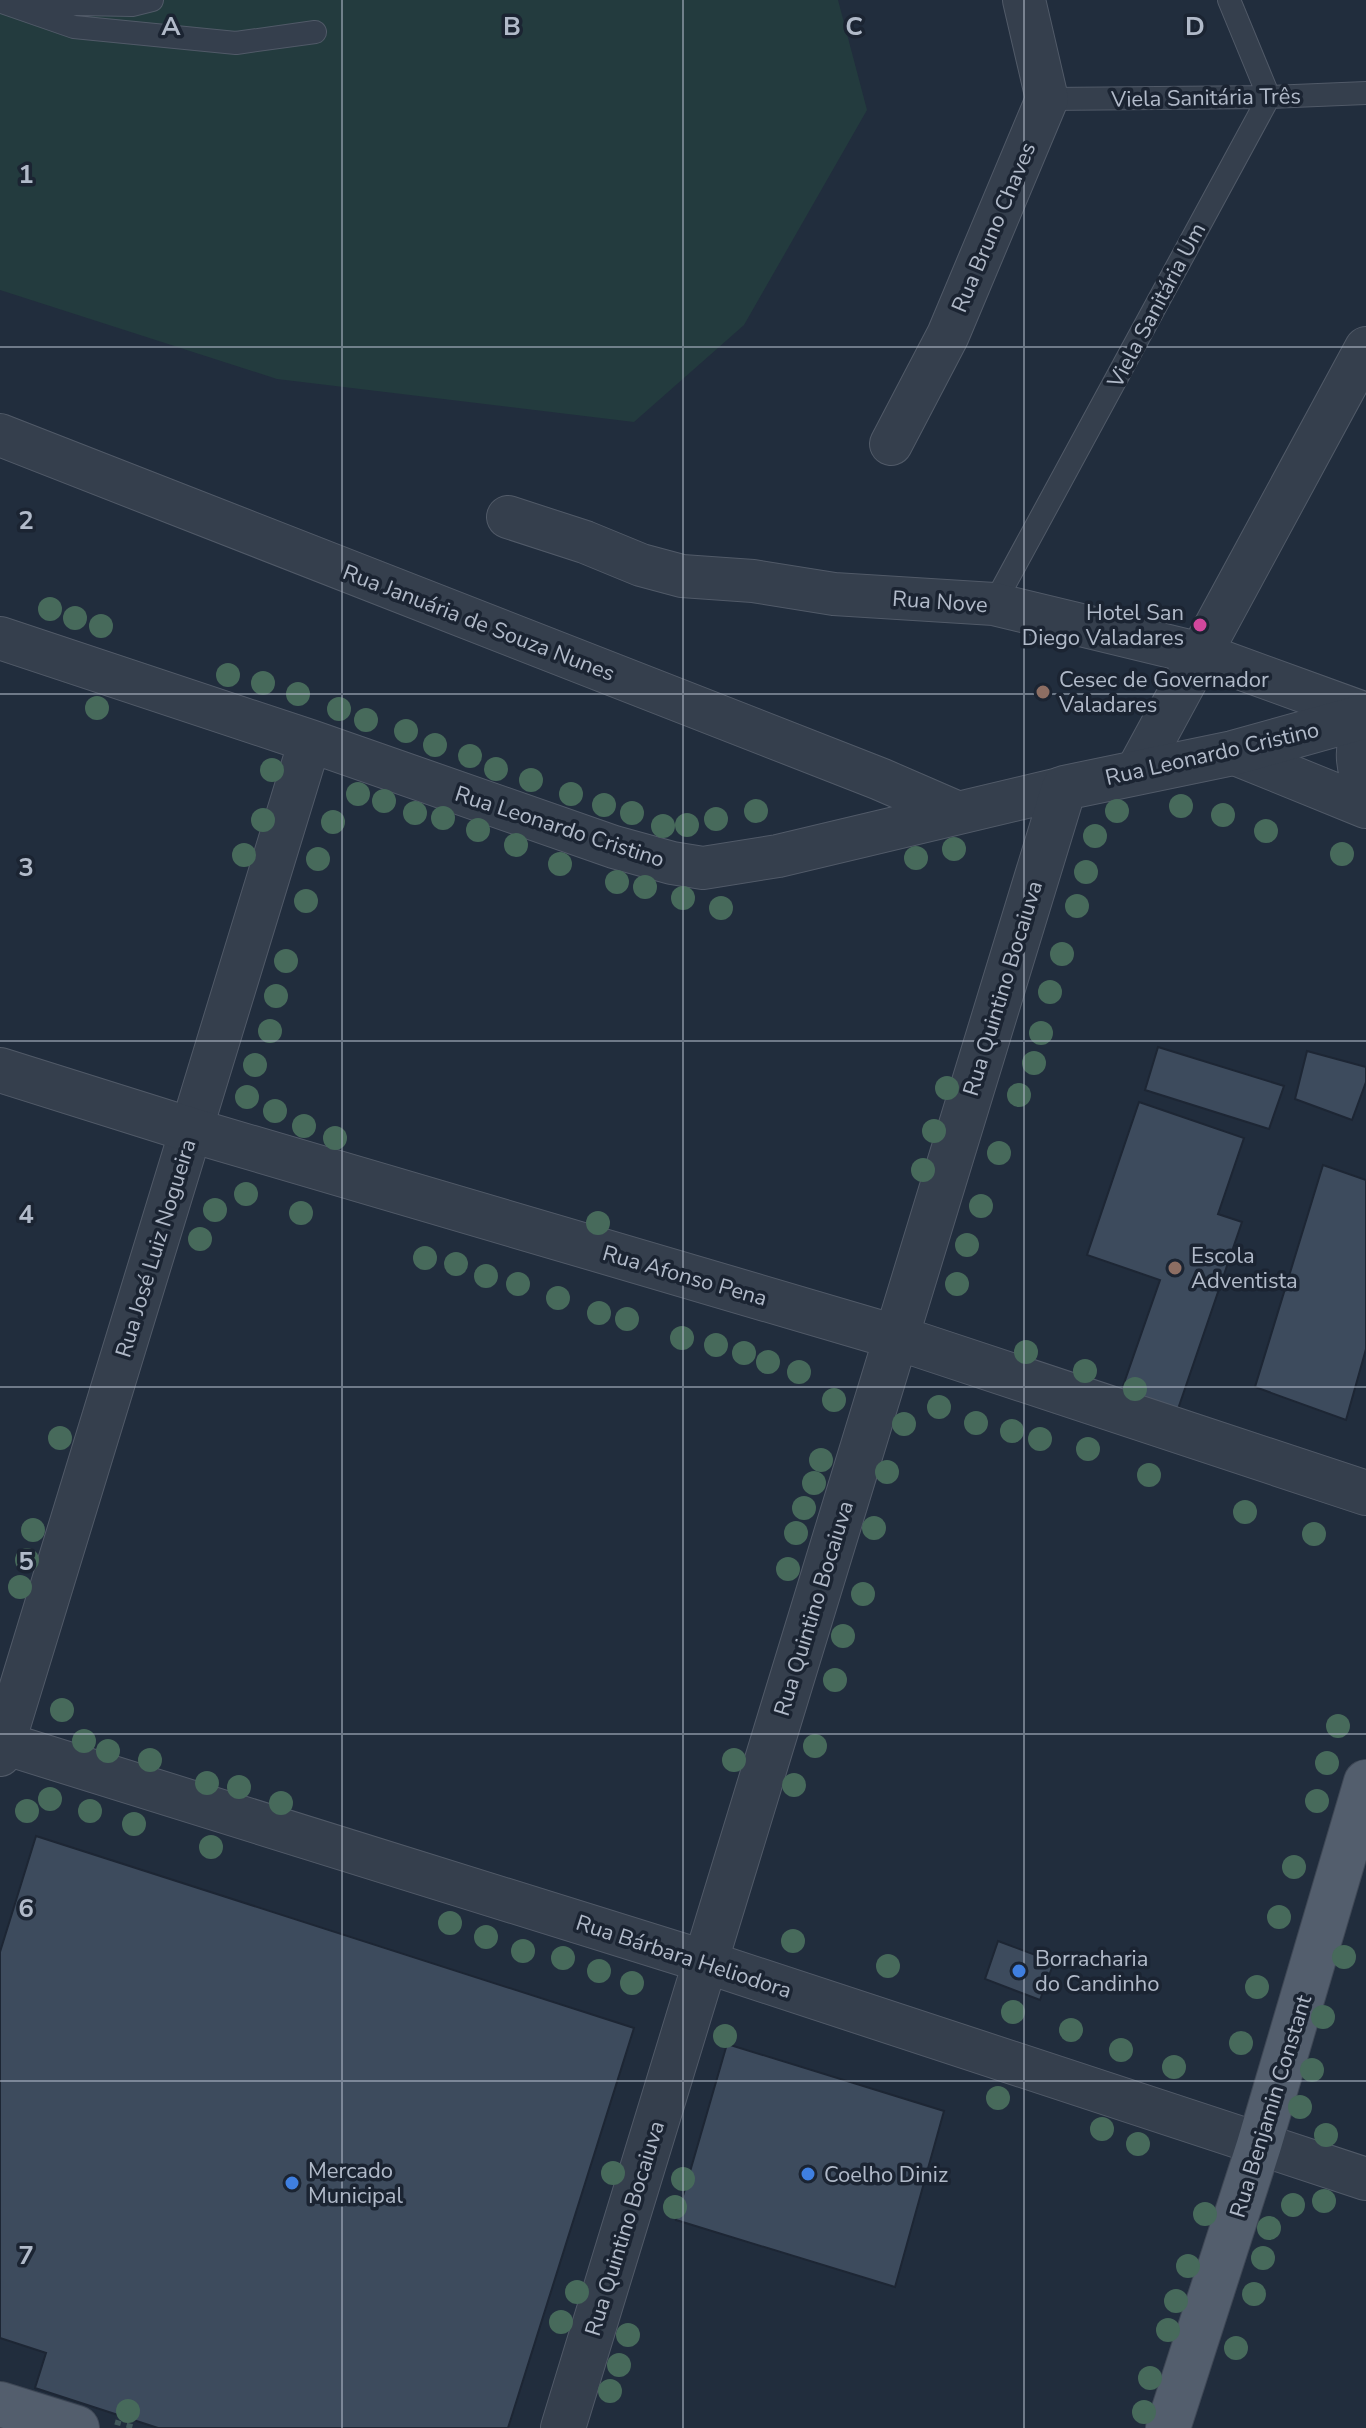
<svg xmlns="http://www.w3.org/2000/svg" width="1366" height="2428" viewBox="0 0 1366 2428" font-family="'Nunito Sans',sans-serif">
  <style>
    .green { fill: #233b3e }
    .building { fill: #3d4b5d; stroke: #1d2634; stroke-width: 2 }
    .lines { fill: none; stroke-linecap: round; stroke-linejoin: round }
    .service-casing { stroke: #515a68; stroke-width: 24 }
    .minor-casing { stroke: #515a68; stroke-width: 44 }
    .tertiary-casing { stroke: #515a68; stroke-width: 46 }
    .primary-casing { stroke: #3f4856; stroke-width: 46 }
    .path { stroke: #41585b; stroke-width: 5; stroke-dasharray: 6 6; stroke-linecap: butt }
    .service { stroke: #353f4d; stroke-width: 22 }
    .minor { stroke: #353f4d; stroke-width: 42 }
    .tertiary { stroke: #353f4d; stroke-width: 44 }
    .primary { stroke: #535e6d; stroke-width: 44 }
    .tree { fill: #476a5b }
    .grid { fill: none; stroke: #b1bac9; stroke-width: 2; stroke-opacity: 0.55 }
    .hotel-dot { fill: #d1479c; stroke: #1b2432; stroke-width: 3 }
    .education-dot { fill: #8d6e63; stroke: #1b2432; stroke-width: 3 }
    .shop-dot { fill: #3f7fe0; stroke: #1b2432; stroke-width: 3 }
    .labels { text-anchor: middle; stroke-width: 7; stroke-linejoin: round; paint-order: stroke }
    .street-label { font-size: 22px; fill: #b1bac9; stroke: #1b2432 }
    .poi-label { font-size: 22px; fill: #b1bac9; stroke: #1b2432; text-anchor: start }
    .grid-label { font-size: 26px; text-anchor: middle; font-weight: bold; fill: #b1bac9; stroke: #1b2432; stroke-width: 7; stroke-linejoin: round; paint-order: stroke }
  </style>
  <rect width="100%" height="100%" fill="#212d3d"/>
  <path class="green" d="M 0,0 L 838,0 L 867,110 L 744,325 L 634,422 L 277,379 L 0,290 Z"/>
  <path class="building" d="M 1158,1047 L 1284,1086 L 1269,1129 L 1145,1090 Z
    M 1307,1051 L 1366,1067 L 1366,1082 L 1352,1120 L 1295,1099 Z
    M 1139,1102 L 1244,1138 L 1218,1214 L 1242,1222 L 1178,1409 L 1122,1389 L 1160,1280 L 1087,1255 Z
    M 1323,1165 L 1366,1180 L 1366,1349 L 1346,1420 L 1255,1387 Z
    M 36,1836 L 634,2028 L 508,2428 L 158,2428 L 35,2388 L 46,2353 L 0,2338 L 0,1952 Z
    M 998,1941 L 1054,1962 L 1040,2000 L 985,1979 Z
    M 727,2044 L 944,2111 L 895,2287 L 676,2220 Z"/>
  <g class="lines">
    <g class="service-casing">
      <path id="service" d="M 2,2 L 74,27 L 236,43 L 315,32
        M 25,3 L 132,5 L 152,0
        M 1047,99 L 1269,97 L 1366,93
        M 994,604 L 1269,97 L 1229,0"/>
    </g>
    <g class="minor-casing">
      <path id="minor" d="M 0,435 L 880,779 L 956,812
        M 891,444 L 948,335 L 1047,99 L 1024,0
        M 508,517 L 585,542 L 641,565 L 682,576 L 753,581 L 834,594 L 994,604 L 1201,654 L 1366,714
        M 0,638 L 310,741 L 614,847 L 672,863 L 703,868 L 778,856 L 1064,788
        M 1366,719 C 1356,742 1354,764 1366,786
        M 1233,753 L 1366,807
        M 1137,771 L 1366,348
        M 0,1742 L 706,1962 L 1366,2179
        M 0,1755 L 310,741"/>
    </g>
    <g class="tertiary-casing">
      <path id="tertiary" d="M 0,1070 L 191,1130 L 895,1337 L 1366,1493
        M 563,2428 L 1064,788 L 1233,753 L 1366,716"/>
    </g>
    <g class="primary-casing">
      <path id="primary" d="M 0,2404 L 77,2428
        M 1168,2428 L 1259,2145 L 1366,1782"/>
    </g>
    <path class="path" d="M 115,2422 L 137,2428"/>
    <use href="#service" class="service"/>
    <use href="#minor" class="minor"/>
    <use href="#tertiary" class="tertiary"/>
    <use href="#primary" class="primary"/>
  </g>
  <g class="tree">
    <circle cx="50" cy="609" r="12"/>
    <circle cx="75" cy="618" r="12"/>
    <circle cx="101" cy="626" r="12"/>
    <circle cx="228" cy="675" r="12"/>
    <circle cx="263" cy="683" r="12"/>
    <circle cx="298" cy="694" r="12"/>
    <circle cx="97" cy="708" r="12"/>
    <circle cx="339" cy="709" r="12"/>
    <circle cx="366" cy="720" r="12"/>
    <circle cx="406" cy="731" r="12"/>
    <circle cx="435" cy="745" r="12"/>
    <circle cx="470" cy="756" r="12"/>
    <circle cx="496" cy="769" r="12"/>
    <circle cx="272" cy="770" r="12"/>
    <circle cx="531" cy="780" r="12"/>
    <circle cx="358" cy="794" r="12"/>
    <circle cx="571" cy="794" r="12"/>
    <circle cx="384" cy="801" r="12"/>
    <circle cx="604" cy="805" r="12"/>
    <circle cx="1181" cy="806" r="12"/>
    <circle cx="756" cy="811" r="12"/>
    <circle cx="1117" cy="811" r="12"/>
    <circle cx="415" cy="813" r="12"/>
    <circle cx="632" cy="813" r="12"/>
    <circle cx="1223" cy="815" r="12"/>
    <circle cx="443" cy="818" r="12"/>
    <circle cx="716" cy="819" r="12"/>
    <circle cx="263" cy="820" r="12"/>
    <circle cx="333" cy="822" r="12"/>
    <circle cx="687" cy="825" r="12"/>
    <circle cx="663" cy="826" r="12"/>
    <circle cx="478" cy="830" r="12"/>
    <circle cx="1266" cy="831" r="12"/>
    <circle cx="1095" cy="836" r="12"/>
    <circle cx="516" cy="845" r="12"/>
    <circle cx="954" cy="849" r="12"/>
    <circle cx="1342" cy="854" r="12"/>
    <circle cx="244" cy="855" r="12"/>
    <circle cx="916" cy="858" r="12"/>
    <circle cx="318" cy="859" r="12"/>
    <circle cx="560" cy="864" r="12"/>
    <circle cx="1086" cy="872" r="12"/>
    <circle cx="617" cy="882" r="12"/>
    <circle cx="645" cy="887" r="12"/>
    <circle cx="683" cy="898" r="12"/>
    <circle cx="306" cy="901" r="12"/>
    <circle cx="1077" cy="906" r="12"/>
    <circle cx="721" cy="908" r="12"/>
    <circle cx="1062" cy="954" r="12"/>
    <circle cx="286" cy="961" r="12"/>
    <circle cx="1050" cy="992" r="12"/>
    <circle cx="276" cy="996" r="12"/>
    <circle cx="270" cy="1031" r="12"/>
    <circle cx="1041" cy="1033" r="12"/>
    <circle cx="1034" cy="1063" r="12"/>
    <circle cx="255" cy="1065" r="12"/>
    <circle cx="947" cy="1088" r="12"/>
    <circle cx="1019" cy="1095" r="12"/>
    <circle cx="247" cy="1097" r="12"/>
    <circle cx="275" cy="1111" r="12"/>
    <circle cx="304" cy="1126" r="12"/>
    <circle cx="934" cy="1131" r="12"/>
    <circle cx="335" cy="1138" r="12"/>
    <circle cx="999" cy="1153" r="12"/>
    <circle cx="923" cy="1170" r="12"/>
    <circle cx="246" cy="1194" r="12"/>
    <circle cx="981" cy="1206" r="12"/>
    <circle cx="215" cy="1210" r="12"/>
    <circle cx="301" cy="1213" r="12"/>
    <circle cx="598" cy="1223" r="12"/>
    <circle cx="200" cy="1239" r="12"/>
    <circle cx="967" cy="1245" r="12"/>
    <circle cx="425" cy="1258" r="12"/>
    <circle cx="456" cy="1264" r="12"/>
    <circle cx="486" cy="1276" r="12"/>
    <circle cx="518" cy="1284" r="12"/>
    <circle cx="957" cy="1284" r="12"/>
    <circle cx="558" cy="1298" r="12"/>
    <circle cx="599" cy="1313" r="12"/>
    <circle cx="627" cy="1319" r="12"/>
    <circle cx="682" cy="1338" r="12"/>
    <circle cx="716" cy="1345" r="12"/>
    <circle cx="1026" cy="1352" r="12"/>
    <circle cx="744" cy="1353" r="12"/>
    <circle cx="768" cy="1362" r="12"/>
    <circle cx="1085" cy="1371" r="12"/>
    <circle cx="799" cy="1372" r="12"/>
    <circle cx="1135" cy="1389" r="12"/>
    <circle cx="834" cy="1400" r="12"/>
    <circle cx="939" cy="1407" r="12"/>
    <circle cx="976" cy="1423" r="12"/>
    <circle cx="904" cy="1424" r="12"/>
    <circle cx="1012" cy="1431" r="12"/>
    <circle cx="60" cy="1438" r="12"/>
    <circle cx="1040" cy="1439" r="12"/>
    <circle cx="1088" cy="1449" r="12"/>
    <circle cx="821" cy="1460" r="12"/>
    <circle cx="887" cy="1472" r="12"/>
    <circle cx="1149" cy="1475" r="12"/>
    <circle cx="814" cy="1483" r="12"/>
    <circle cx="804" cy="1508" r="12"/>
    <circle cx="1245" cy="1512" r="12"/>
    <circle cx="874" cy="1528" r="12"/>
    <circle cx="33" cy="1530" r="12"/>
    <circle cx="796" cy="1533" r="12"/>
    <circle cx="1314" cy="1534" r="12"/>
    <circle cx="27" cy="1560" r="12"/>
    <circle cx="788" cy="1569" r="12"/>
    <circle cx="20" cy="1587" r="12"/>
    <circle cx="863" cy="1594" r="12"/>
    <circle cx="843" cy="1636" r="12"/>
    <circle cx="835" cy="1680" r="12"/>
    <circle cx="62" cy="1710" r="12"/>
    <circle cx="1338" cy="1726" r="12"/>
    <circle cx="84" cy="1741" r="12"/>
    <circle cx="815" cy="1746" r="12"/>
    <circle cx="108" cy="1751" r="12"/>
    <circle cx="150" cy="1760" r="12"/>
    <circle cx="734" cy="1760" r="12"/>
    <circle cx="1327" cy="1763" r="12"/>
    <circle cx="207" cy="1783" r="12"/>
    <circle cx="794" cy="1785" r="12"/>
    <circle cx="239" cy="1787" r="12"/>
    <circle cx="50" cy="1799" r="12"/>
    <circle cx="1317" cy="1801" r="12"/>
    <circle cx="281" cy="1803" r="12"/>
    <circle cx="27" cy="1811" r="12"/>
    <circle cx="90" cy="1811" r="12"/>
    <circle cx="134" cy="1824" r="12"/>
    <circle cx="211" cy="1847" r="12"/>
    <circle cx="1294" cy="1867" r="12"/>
    <circle cx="1279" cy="1917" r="12"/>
    <circle cx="450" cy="1923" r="12"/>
    <circle cx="486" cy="1937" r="12"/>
    <circle cx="793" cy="1941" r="12"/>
    <circle cx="523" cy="1951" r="12"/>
    <circle cx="1344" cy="1957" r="12"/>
    <circle cx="563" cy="1958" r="12"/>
    <circle cx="888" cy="1966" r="12"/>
    <circle cx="599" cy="1971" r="12"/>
    <circle cx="632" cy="1983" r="12"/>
    <circle cx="1257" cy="1987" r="12"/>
    <circle cx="1013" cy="2012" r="12"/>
    <circle cx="1323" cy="2017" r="12"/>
    <circle cx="1071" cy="2030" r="12"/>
    <circle cx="725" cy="2036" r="12"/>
    <circle cx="1241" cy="2043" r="12"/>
    <circle cx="1121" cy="2050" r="12"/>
    <circle cx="1174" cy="2067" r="12"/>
    <circle cx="1312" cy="2070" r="12"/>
    <circle cx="998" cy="2098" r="12"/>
    <circle cx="1300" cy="2107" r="12"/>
    <circle cx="1102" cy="2129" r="12"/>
    <circle cx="1326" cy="2135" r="12"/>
    <circle cx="1138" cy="2144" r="12"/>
    <circle cx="613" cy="2173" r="12"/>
    <circle cx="683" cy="2179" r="12"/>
    <circle cx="1324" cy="2201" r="12"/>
    <circle cx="1293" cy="2205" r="12"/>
    <circle cx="675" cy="2207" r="12"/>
    <circle cx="1205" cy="2214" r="12"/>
    <circle cx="1269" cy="2228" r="12"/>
    <circle cx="1263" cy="2258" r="12"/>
    <circle cx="1188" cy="2266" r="12"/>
    <circle cx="577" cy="2292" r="12"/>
    <circle cx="1254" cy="2294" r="12"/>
    <circle cx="1176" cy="2301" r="12"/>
    <circle cx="561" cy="2322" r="12"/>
    <circle cx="1168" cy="2330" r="12"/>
    <circle cx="628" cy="2335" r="12"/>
    <circle cx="1236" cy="2348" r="12"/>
    <circle cx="619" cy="2365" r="12"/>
    <circle cx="1150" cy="2378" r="12"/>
    <circle cx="610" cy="2391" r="12"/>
    <circle cx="128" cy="2411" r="12"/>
    <circle cx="1144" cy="2412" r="12"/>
  </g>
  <path class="grid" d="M 342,0 L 342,2428M 683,0 L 683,2428M 1024,0 L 1024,2428M 0,347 L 1366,347M 0,694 L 1366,694M 0,1041 L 1366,1041M 0,1387 L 1366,1387M 0,1734 L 1366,1734M 0,2081 L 1366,2081"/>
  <circle class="hotel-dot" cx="1200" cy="625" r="8"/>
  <g class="education-dot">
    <circle cx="1043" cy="692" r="8"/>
    <circle cx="1175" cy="1268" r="8"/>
  </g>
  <g class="shop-dot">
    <circle cx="1019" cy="1971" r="8"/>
    <circle cx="808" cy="2174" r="8"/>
    <circle cx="292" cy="2183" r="8"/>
  </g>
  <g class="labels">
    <g class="street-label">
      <text transform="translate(1206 97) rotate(-1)" y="8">Viela Sanitária Três</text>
      <text transform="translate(993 227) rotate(-67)" y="8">Rua Bruno Chaves</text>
      <text transform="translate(1156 305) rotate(-62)" y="8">Viela Sanitária Um</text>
      <text transform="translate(940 601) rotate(4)" y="8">Rua Nove</text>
      <text transform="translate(479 622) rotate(21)" y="8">Rua Januária de Souza Nunes</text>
      <text transform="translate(1212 753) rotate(-13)" y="8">Rua Leonardo Cristino</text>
      <text transform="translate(560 826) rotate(18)" y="8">Rua Leonardo Cristino</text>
      <text transform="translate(1002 988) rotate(-73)" y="8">Rua Quintino Bocaiuva</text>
      <text transform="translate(155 1248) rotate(-73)" y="8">Rua José Luiz Nogueira</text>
      <text transform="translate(685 1275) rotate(16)" y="8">Rua Afonso Pena</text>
      <text transform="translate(813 1608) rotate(-73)" y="8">Rua Quintino Bocaiuva</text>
      <text transform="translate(684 1956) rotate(18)" y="8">Rua Bárbara Heliodora</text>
      <text transform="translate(1270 2106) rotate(-73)" y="8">Rua Benjamin Constant</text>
      <text transform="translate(624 2228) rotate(-73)" y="8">Rua Quintino Bocaiuva</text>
    </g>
    <g class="poi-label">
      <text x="1184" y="620" text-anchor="end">Hotel San<tspan x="1184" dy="25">Diego Valadares</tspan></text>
      <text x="1059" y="687">Cesec de Governador<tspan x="1059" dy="25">Valadares</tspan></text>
      <text x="1191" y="1263">Escola<tspan x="1191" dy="25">Adventista</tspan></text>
      <text x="1035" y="1966">Borracharia<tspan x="1035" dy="25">do Candinho</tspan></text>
      <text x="308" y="2178">Mercado<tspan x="308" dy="25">Municipal</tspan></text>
      <text x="824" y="2182">Coelho Diniz</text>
    </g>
  </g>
  <g class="grid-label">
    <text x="171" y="35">A</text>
    <text x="512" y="35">B</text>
    <text x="854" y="35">C</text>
    <text x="1195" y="35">D</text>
    <text x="26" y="183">1</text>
    <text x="26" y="529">2</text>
    <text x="26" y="876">3</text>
    <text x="26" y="1223">4</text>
    <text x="26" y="1570">5</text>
    <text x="26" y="1917">6</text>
    <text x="26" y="2264">7</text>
  </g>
</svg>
